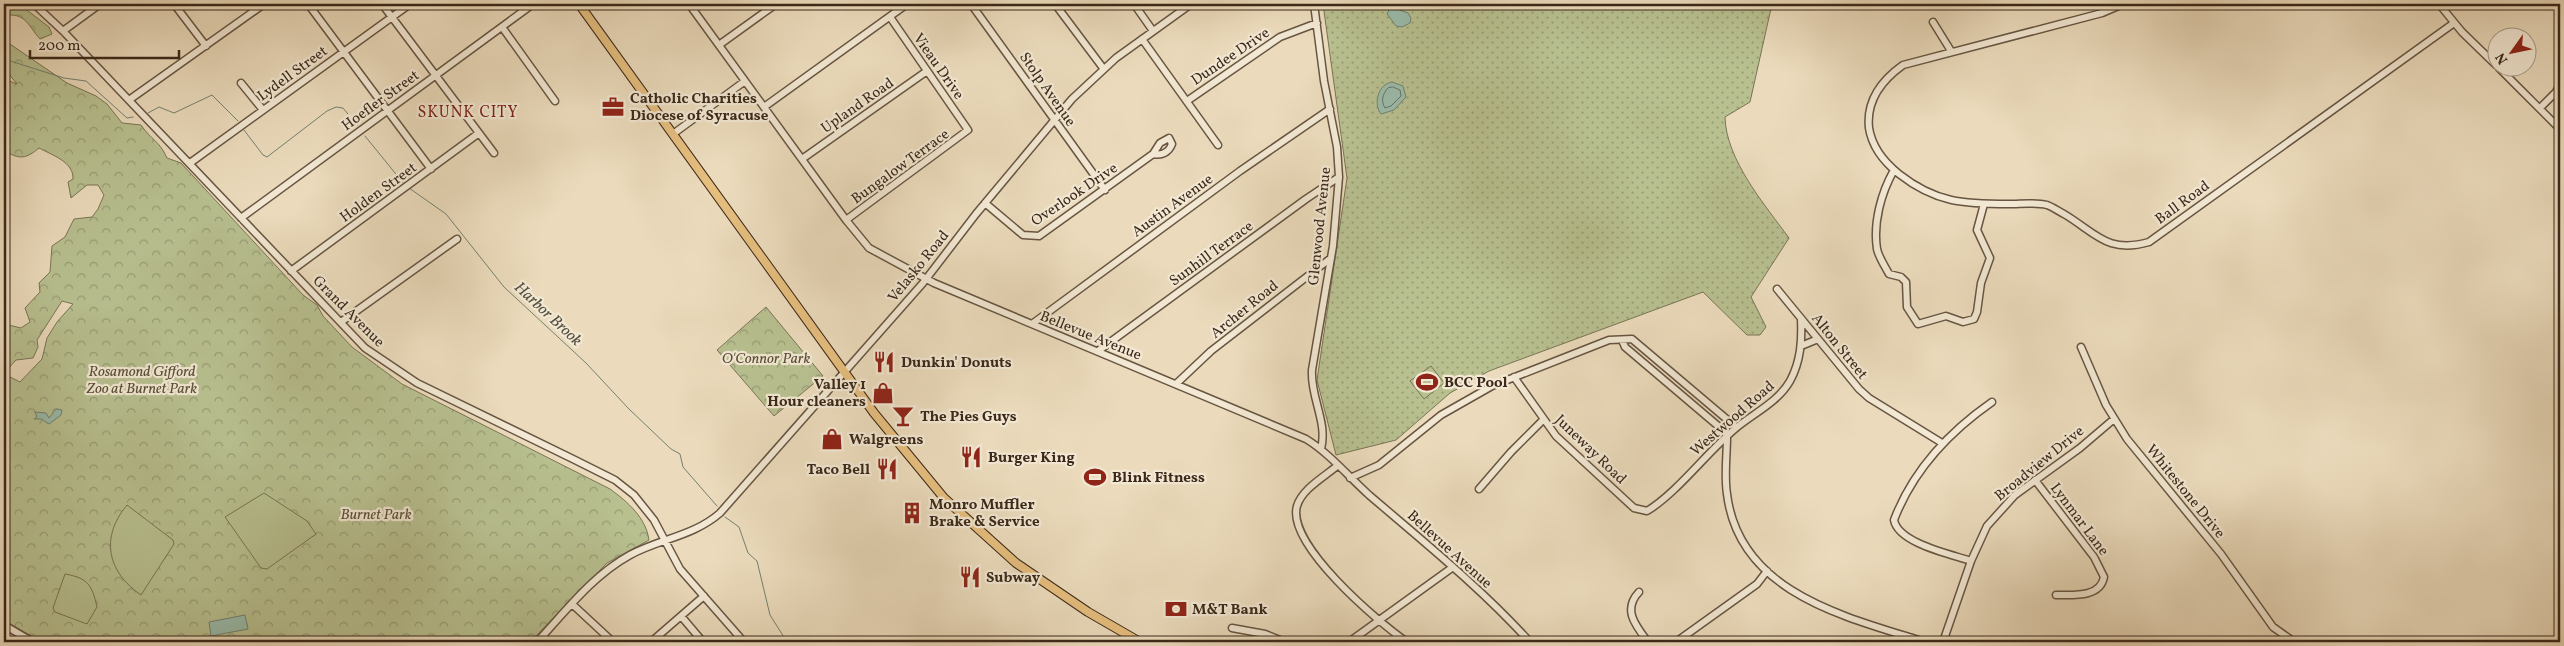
<svg xmlns="http://www.w3.org/2000/svg" width="2564" height="646" viewBox="0 0 2564 646" font-family="Vollkorn,serif">
  <style>
    .grass { fill: url(#grass-dots); stroke: #7a7455 }
    .forest { fill: url(#forest-crowns); stroke: #7a7455 }
    .pitch { fill: #b8c090; stroke: #7a7455 }
    .water { fill: #99bcab; stroke: #738171 }
    .lines { fill: none; stroke-linecap: round; stroke-linejoin: round }
    .shore { stroke: #6a7262; stroke-width: 1 }
    .stream { stroke: #738171; stroke-width: 1 }
    .minor-casing { stroke: #675542; stroke-width: 9 }
    .major-casing { stroke: #3b281a; stroke-width: 10 }
    .minor { stroke: #f2e8d3; stroke-width: 6 }
    .major { stroke: #e6be7e; stroke-width: 8 }
    .labels { text-anchor: middle; stroke-width: 4.5; stroke-linejoin: round; paint-order: stroke }
    .street-label { font-size: 15px; fill: #3b281a; stroke: #f2e8d3 }
    .poi-label { font-size: 15px; font-weight: bold; fill: #3b281a; stroke: #f2e8d3; text-anchor: start }
    .park-label { font-size: 15px; font-style: italic; fill: #5a4e38; stroke: #f2e8d3 }
    .neighbourhood-label { font-size: 16px; letter-spacing: 1px; fill: #7a1f14; stroke: #f2e8d3 }
    .water-label { font-size: 16px; font-style: italic; fill: #524d3e; stroke: #f2e8d3 }
  </style>
  <defs>
    <pattern id="grass-dots" width="8" height="8" patternUnits="userSpaceOnUse" patternTransform="scale(1.25)"><rect width="8" height="8" fill="#b8c090"/><path d="M2 2h.1M6 6h.1" fill="none" stroke="#979c75" stroke-width="1.8" stroke-linecap="round"/></pattern>
    <pattern id="forest-crowns" width="20" height="18" patternUnits="userSpaceOnUse" patternTransform="scale(1.25)"><rect width="20" height="18" fill="#b8c090"/><path d="M2 6a3 3 0 1 1 6 0M12 15a3 3 0 1 1 6 0" fill="none" stroke="#979c75"/></pattern>
  </defs>
  <rect width="100%" height="100%" fill="#ebdbbc"/>
  <filter id="stains"><feTurbulence type="fractalNoise" baseFrequency=".004" numOctaves="4"/><feColorMatrix values="0 0 0 0 .2 0 0 0 0 .09 0 0 0 0 .02 0 0 0 .5 -.17"/></filter>
  <radialGradient id="worn" r=".72"><stop offset=".6" stop-color="#630" stop-opacity="0"/><stop offset="1" stop-color="#630" stop-opacity=".3"/></radialGradient>
  <path class="grass" d="M 1323,4 L 1772,4 L 1750,102 L 1725,117 C 1726,160 1765,205 1789,238 L 1751,297 L 1766,327 L 1760,335 L 1747,335 L 1703,292 L 1489,371 L 1450,393 L 1396,440 L 1336,455 L 1317,380 L 1347,178 Z"/>
  <path class="forest" d="M 4,4 L 19,4 L 49,27 L 52,34 L 40,39 C 29,27 25,11 4,16 Z
    M 4,40 L 67,83 L 96,96 L 107,104 L 122,123 L 141,125 C 151,140 159,140 167,158 L 181,163 L 303,295 L 317,305 L 323,316 L 352,347 L 402,384 L 610,489 C 628,502 646,518 649,540 L 607,563 L 530,642 L 42,642 L 4,621 L 4,374 L 20,382 L 42,359 L 47,338 L 57,322 L 73,304 L 62,301 L 37,340 L 38,347 L 33,358 L 16,360 L 7,370 L 4,367 L 4,324 L 21,328 L 30,322 L 25,308 L 40,292 L 39,283 L 50,272 L 52,246 L 65,237 L 74,219 L 92,217 L 98,209 L 104,195 L 98,185 L 87,185 L 71,198 L 68,182 L 73,179 C 74,162 52,155 39,148 C 26,159 19,160 4,150 L 4,79 L 17,84 L 4,68 Z
    M 766,307 L 823,376 L 774,416 L 717,350 Z"/>
  <path class="pitch" d="M 1431,366 L 1444,383 L 1424,399 L 1410,381 Z
    M 264,493 L 307,521 L 316,534 L 267,569 L 261,568 L 225,517 Z
    M 127,505 L 173,540 L 174,544 L 141,595 C 107,572 100,537 127,505 Z
    M 65,574 C 88,578 92,585 97,607 L 87,624 L 55,612 L 53,608 Z"/>
  <path class="water" d="M 1394,8 L 1408,13 L 1411,18 L 1410,23 L 1402,27 L 1396,26 L 1387,14 L 1389,10 Z
    M 1392,82 L 1403,86 L 1406,97 L 1394,110 L 1381,114 C 1373,104 1378,84 1392,82 Z
    M 56,409 L 62,410 L 61,415 L 49,424 L 41,419 L 34,419 L 37,417 L 35,412 L 46,413 L 49,418 Z
    M 245,615 L 248,629 L 211,636 L 209,622 Z"/>
  <g class="lines">
    <path class="shore" d="M 1393,87 L 1400,90 L 1401,96 L 1391,106 L 1385,108 C 1381,102 1382,94 1388,88 Z"/>
    <path class="stream" d="M 4,59 L 64,78 L 86,81 L 127,118 L 133,117
      M 148,113 L 159,107 L 174,113 L 212,95 L 238,121
      M 244,130 L 263,155 L 267,157 L 327,111 L 336,107 L 343,108 L 357,125
      M 365,136 L 404,184
      M 409,188 L 446,214 L 504,287 L 586,363 L 629,409 L 671,449 L 680,454 L 683,467 L 717,506
      M 725,517 L 739,527 L 748,553 L 757,561 L 770,615 L 787,642"/>
    <g class="minor-casing">
      <path id="minor" d="M 34,4 L 63,31 L 365,348 L 417,383 L 573,459 L 615,480 L 634,495 L 654,520 L 680,569 L 744,642
        M 174,4 L 206,46
        M 308,4 L 431,169
        M 382,4 L 494,153
        M 689,4 L 846,220 L 869,248 L 934,283 L 1306,439 C 1329,453 1348,476 1369,495 C 1424,542 1481,588 1530,642
        M 971,4 L 1105,190
        M 1055,4 L 1103,68
        M 1134,4 L 1153,31
        M 1314,4 L 1324,81 L 1337,147 L 1339,177 L 1333,246 L 1312,370 C 1310,397 1328,422 1321,449
        M 2123,4 L 2102,13 L 1903,65 C 1882,80 1866,100 1869,128 C 1872,147 1884,162 1899,174 C 1936,203 1964,204 2009,204 C 2021,204 2035,202 2047,205 C 2053,207 2058,211 2064,214 C 2096,233 2107,254 2149,242 L 2454,23
        M 2439,4 L 2462,32 L 2496,65
        M 1933,22 L 1951,51
        M 502,27 L 555,101
        M 63,31 L 100,4
        M 1142,39 L 1218,145
        M 719,45 L 776,4
        M 2499,68 L 2560,129
        M 241,83 L 263,110
        M 129,100 L 264,4
        M 1187,101 L 1280,37 L 1317,23
        M 764,107 L 907,4
        M 2540,108 L 2556,92 L 2560,84
        M 673,134 L 745,81
        M 1169,138 L 1172,144 C 1169,152 1162,156 1153,154 L 1160,143 Z
        M 802,159 L 927,71
        M 190,163 L 410,4
        M 1894,170 C 1881,193 1873,223 1877,249 C 1879,258 1885,266 1889,274 L 1901,277 L 1906,282 L 1907,307 L 1918,324 L 1946,316 L 1963,322 L 1974,319 L 1977,312 L 1981,283 L 1990,258 L 1977,230 L 1984,204
        M 985,203 L 1023,235 L 1039,236 L 1153,154
        M 241,218 L 533,4
        M 846,220 L 968,130 L 890,17
        M 291,271 L 479,133
        M 1777,289 L 1859,389 L 1869,398 L 1942,443
        M 341,322 L 457,239
        M 1032,324 L 1240,171 L 1330,109
        M 1622,340 L 1625,347 L 1724,431 L 1727,436 C 1727,456 1724,475 1727,494 C 1739,593 1846,617 1925,642
        M 1801,346 L 1818,339
        M 2081,347 L 2106,405 L 2127,439 L 2221,554 L 2273,627 L 2290,639
        M 1098,351 L 1306,199 L 1339,177
        M 1514,377 L 1556,436 L 1634,508 L 1647,511 C 1677,493 1707,452 1736,428 C 1754,413 1778,402 1790,381 C 1801,361 1802,340 1801,318
        M 1176,384 L 1211,351 L 1331,258
        M 1337,466 C 1324,477 1302,489 1297,506 C 1286,544 1378,622 1407,642
        M 1350,478 L 1379,465 L 1441,415 L 1492,386 L 1609,340 L 1632,339 L 1736,427
        M 2035,480 L 2094,557 L 2104,577 C 2100,598 2073,595 2056,595
        M 1479,489 L 1511,452 L 1543,420
        M 1971,561 C 1950,554 1898,543 1894,520 C 1913,470 1949,432 1992,402
        M 1639,592 C 1622,610 1636,626 1648,642
        M 572,604 L 613,642
        M 681,616 L 703,642
        M 4,625 L 33,642
        M 1232,628 L 1265,634 L 1285,642
        M 537,642 C 566,611 592,576 630,555 C 659,539 694,536 720,513 L 923,283 L 976,214 L 1072,99 L 1116,58 L 1191,4
        M 651,642 L 704,596
        M 1349,642 L 1453,567
        M 1676,642 L 1757,584 L 1767,571
        M 1943,642 L 1971,561 L 1987,526 L 2015,495 L 2080,448 L 2114,419"/>
    </g>
    <g class="major-casing">
      <path id="major" d="M 579,4 L 874,413 L 944,498 L 1016,563 L 1088,612 L 1140,642"/>
    </g>
    <use href="#minor" class="minor"/>
    <use href="#major" class="major"/>
  </g>
  <defs>
    <g id="office-bare" transform="scale(1.725)"><path d="M-6-3h4V-5.5h4V-3h4V5H-6ZM-1-4.5V-3h2v-1.5ZM-6 0V1H6V0Z" fill="#8f2418" stroke="#f2e8d3" stroke-width="2.5" paint-order="stroke"/></g>
    <g id="restaurant-bare" transform="scale(1.725)"><path d="M-5-6h1v4h1v-4h1v4h1v-4h1v5L-1.5 .5V6h-2V.5L-5-1ZM5-6V6H3V1.5H1.5Q1.5-4 5-6Z" fill="#8f2418" stroke="#f2e8d3" stroke-width="2.5" paint-order="stroke"/></g>
    <g id="stadium-bare" transform="scale(1.725)"><path d="M0-5a6.5 5 0 1 0 0 10a6.5 5 0 1 0 0-10ZM-3.5-1.8h7v3.6h-7Z" fill="#8f2418" stroke="#f2e8d3" stroke-width="2.5" paint-order="stroke"/></g>
    <g id="shop-bare" transform="scale(1.725)"><path d="M-5-2.5h2.3a2.7 3.5 0 0 1 5.4 0H5L5.5 6h-11ZM-1.5-2.5h3a1.5 2.3 0 0 0-3 0Z" fill="#8f2418" stroke="#f2e8d3" stroke-width="2.5" paint-order="stroke"/></g>
    <g id="bar-bare" transform="scale(1.725)"><path d="M-6-5H6L.8 .8V4.5H3.5V6h-7V4.5H-.8V.8Z" fill="#8f2418" stroke="#f2e8d3" stroke-width="2.5" paint-order="stroke"/></g>
    <g id="building-bare" transform="scale(1.725)"><path d="M-4-6H4V6H1V3H-1V6H-4ZM-2.5-4.3h1.7v1.8h-1.7ZM.8-4.3h1.7v1.8H.8ZM-2.5-1h1.7V.8h-1.7ZM.8-1h1.7V.8H.8Z" fill="#8f2418" stroke="#f2e8d3" stroke-width="2.5" paint-order="stroke"/></g>
    <g id="bank-bare" transform="scale(1.725)"><path d="M-6-4H6V4H-6ZM0-2.3a2.3 2.3 0 1 0 0 4.6a2.3 2.3 0 1 0 0-4.6Z" fill="#8f2418" stroke="#f2e8d3" stroke-width="2.5" paint-order="stroke"/></g>
  </defs>
  <g fill-rule="evenodd">
    <use href="#office-bare" x="613" y="107"/>
    <use href="#restaurant-bare" x="884" y="362"/>
    <use href="#stadium-bare" x="1427" y="382"/>
    <use href="#shop-bare" x="883" y="393"/>
    <use href="#bar-bare" x="903" y="416"/>
    <use href="#shop-bare" x="832" y="439"/>
    <use href="#restaurant-bare" x="971" y="457"/>
    <use href="#restaurant-bare" x="887" y="469"/>
    <use href="#stadium-bare" x="1095" y="477"/>
    <use href="#building-bare" x="912" y="513"/>
    <use href="#restaurant-bare" x="970" y="577"/>
    <use href="#bank-bare" x="1176" y="609"/>
  </g>
  <g class="labels">
    <g class="street-label">
      <text transform="translate(1230 56) rotate(-34)" y="5">Dundee Drive</text>
      <text transform="translate(939 66) rotate(55)" y="5">Vieau Drive</text>
      <text transform="translate(292 73) rotate(-36)" y="5">Lydell Street</text>
      <text transform="translate(1048 89) rotate(55)" y="5">Stolp Avenue</text>
      <text transform="translate(380 100) rotate(-36)" y="5">Hoefler Street</text>
      <text transform="translate(857 105) rotate(-35)" y="5">Upland Road</text>
      <text transform="translate(900 166) rotate(-36)" y="5">Bungalow Terrace</text>
      <text transform="translate(378 192) rotate(-36)" y="5">Holden Street</text>
      <text transform="translate(1074 194) rotate(-34)" y="5">Overlook Drive</text>
      <text transform="translate(2182 202) rotate(-36)" y="5">Ball Road</text>
      <text transform="translate(1172 205) rotate(-36)" y="5">Austin Avenue</text>
      <text transform="translate(1319 226) rotate(-84)" y="5">Glenwood Avenue</text>
      <text transform="translate(1211 253) rotate(-36)" y="5">Sunhill Terrace</text>
      <text transform="translate(918 266) rotate(-51)" y="5">Velasko Road</text>
      <text transform="translate(1244 309) rotate(-39)" y="5">Archer Road</text>
      <text transform="translate(349 311) rotate(45)" y="5">Grand Avenue</text>
      <text transform="translate(1091 335) rotate(22)" y="5">Bellevue Avenue</text>
      <text transform="translate(1840 346) rotate(51)" y="5">Alton Street</text>
      <text transform="translate(1732 418) rotate(-41)" y="5">Westwood Road</text>
      <text transform="translate(1591 449) rotate(44)" y="5">Juneway Road</text>
      <text transform="translate(2039 463) rotate(-39)" y="5">Broadview Drive</text>
      <text transform="translate(2186 491) rotate(51)" y="5">Whitestone Drive</text>
      <text transform="translate(2080 519) rotate(53)" y="5">Lynmar Lane</text>
      <text transform="translate(1450 549) rotate(42)" y="5">Bellevue Avenue</text>
    </g>
    <g class="poi-label">
      <text x="630" y="103">Catholic Charities<tspan x="630" dy="17">Diocese of Syracuse</tspan></text>
      <text x="901" y="367">Dunkin' Donuts</text>
      <text x="1444" y="387">BCC Pool</text>
      <text x="866" y="389" text-anchor="end">Valley 1<tspan x="866" dy="17">Hour cleaners</tspan></text>
      <text x="920" y="421">The Pies Guys</text>
      <text x="849" y="444">Walgreens</text>
      <text x="988" y="462">Burger King</text>
      <text x="870" y="474" text-anchor="end">Taco Bell</text>
      <text x="1112" y="482">Blink Fitness</text>
      <text x="929" y="509">Monro Muffler<tspan x="929" dy="17">Brake &amp; Service</tspan></text>
      <text x="986" y="582">Subway</text>
      <text x="1192" y="614">M&amp;T Bank</text>
    </g>
    <g class="park-label">
      <text x="766" y="363">O'Connor Park</text>
      <text x="142" y="376">Rosamond Gifford<tspan x="142" dy="17">Zoo at Burnet Park</tspan></text>
      <text x="376" y="519">Burnet Park</text>
    </g>
    <g class="neighbourhood-label">
      <text x="468" y="117">SKUNK CITY</text>
    </g>
    <g class="water-label">
      <text transform="translate(549 313) rotate(43)" y="6">Harbor Brook</text>
    </g>
  </g>
  <rect width="2564" height="646" fill="none" stroke="#ebdbbc" stroke-width="20"/>
  <rect x="5" y="5" width="2554" height="636" fill="none" stroke="#3b281a" stroke-width="2.5"/>
  <rect x="10" y="10" width="2544" height="626" fill="none" stroke="#3b281a"/>
  <g transform="translate(2512 52) rotate(237)"><circle r="24" fill="#f2e8d3" stroke="#a99b89"/>
  <path d="M0-4L9 19L0 12L-9 19Z" fill="#8f2418"/>
  <text y="-8" font-size="14" font-weight="bold" text-anchor="middle" fill="#3b281a">N</text>
  </g>
  <path d="M30 50v8h149v-8" fill="none" stroke="#3b281a" stroke-width="2.5"/>
  <text x="38" y="50" font-size="15" fill="#3b281a" stroke="#f2e8d3" stroke-width="4" paint-order="stroke">200 m</text>
  <rect width="100%" height="100%" filter="url(#stains)"/>
  <rect width="100%" height="100%" fill="url(#worn)"/>
</svg>
